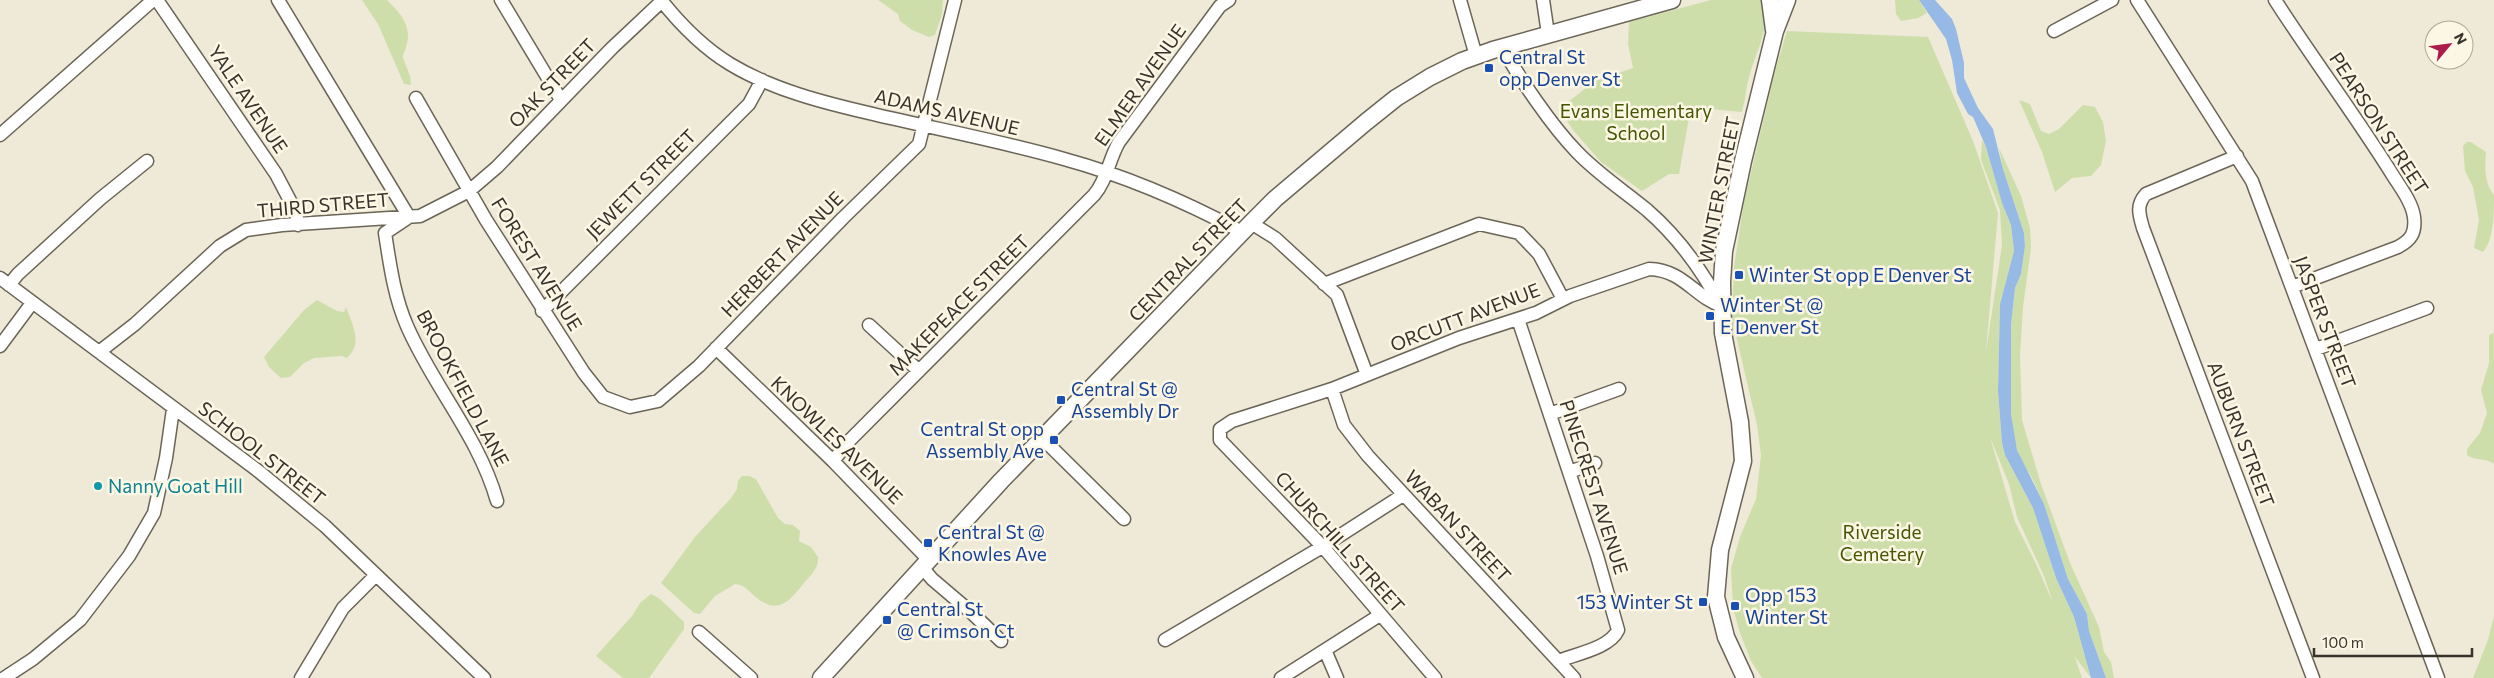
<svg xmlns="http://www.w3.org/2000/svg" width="2494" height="678" viewBox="0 0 2494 678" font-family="Commissioner,sans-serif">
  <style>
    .green { fill: #cedeab; fill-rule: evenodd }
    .water { fill: #97b9e5 }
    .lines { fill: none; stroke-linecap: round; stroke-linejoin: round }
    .minor-casing { stroke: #6a6556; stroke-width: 15 }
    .major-casing { stroke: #6a6556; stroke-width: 19 }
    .minor { stroke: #fff; stroke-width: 12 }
    .major { stroke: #fff; stroke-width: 16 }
    .transit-dot { fill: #1a4fb4; stroke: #fcf6e5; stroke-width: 2 }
    .culture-dot { fill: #0f9aa8; stroke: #fcf6e5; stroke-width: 2 }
    .labels { text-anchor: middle; stroke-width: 5; stroke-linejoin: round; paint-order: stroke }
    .transit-label { font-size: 19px; fill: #164399; stroke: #fcf6e5; text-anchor: start }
    .street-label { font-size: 19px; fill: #36332d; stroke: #fcf6e5 }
    .park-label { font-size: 19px; fill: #445600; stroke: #fcf6e5 }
    .culture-label { font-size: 19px; fill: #0d838f; stroke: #fcf6e5; text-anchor: start }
  </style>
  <rect width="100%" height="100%" fill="#efe9d8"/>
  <path class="green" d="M 362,0 L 387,0 C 400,13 413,26 406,47 C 405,51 403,53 403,58 L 410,76 L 411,85 L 404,84 L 378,24 Z
    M 878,0 L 943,0 L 942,14 L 935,35 L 929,37 L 912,30 L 900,21 L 898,14 Z
    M 1711,0 L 1761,0 L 1764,2 C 1770,30 1756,51 1749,77 C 1746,89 1745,101 1742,112 L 1691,107 L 1679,174 L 1669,174 L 1642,191 L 1601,162 L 1573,130 L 1559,109 L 1595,81 L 1633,68 L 1628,44 L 1629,22 Z
    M 1895,0 L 1919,0 L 1927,13 L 1918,18 L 1901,21 L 1896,14 Z
    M 1787,31 L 1928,37 L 1973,141 L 1998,213 L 1986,352 L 2002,245 L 2000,210 L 1981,160 L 1982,140 L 1986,147 L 2002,202 L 2011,225 L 2014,251 L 2000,304 L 1998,391 L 2002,443 L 2005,455 L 2033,508 L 2056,578 L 2074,617 L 2091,678 L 2075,657 L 2082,678 L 1762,678 L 1751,661 L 1740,633 L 1733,608 L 1731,569 L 1740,537 L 1756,499 L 1761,455 L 1757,425 L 1732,318 L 1734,267 L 1744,202 L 1775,71 ZM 1990,437 L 2009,484 L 2017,517 L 2044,576 L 2053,603 L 2037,566 L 2015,522 Z
    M 2019,100 L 2030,104 L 2041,131 L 2049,134 L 2059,129 L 2083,105 L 2095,107 L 2103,122 L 2106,141 L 2101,165 L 2091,176 L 2072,178 L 2055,192 L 2042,152 Z
    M 2467,142 L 2471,142 L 2486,152 C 2485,167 2484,183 2494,195 C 2494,215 2494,239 2483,252 L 2474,248 L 2479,220 L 2473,187 L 2465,171 L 2463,146 Z
    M 1999,148 L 2021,196 L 2030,228 L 2031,248 L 2023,307 L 2020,355 L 2022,420 L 2041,484 L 2070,563 L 2099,627 L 2104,652 L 2111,662 L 2114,678 L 2106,678 L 2089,631 L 2087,614 L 2068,579 L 2044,504 L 2033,480 L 2020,458 L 2014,440 L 2011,414 L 2011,325 L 2015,288 L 2021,274 L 2025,246 L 2024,233 L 2003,169 Z
    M 317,300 L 337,311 L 344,312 L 346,307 C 353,326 363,343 347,358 L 342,356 L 314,358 L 304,363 L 290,377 L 281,378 L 269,367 L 264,357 L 304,310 Z
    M 2494,333 L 2494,464 C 2485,457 2474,461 2467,455 L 2467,449 L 2480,433 L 2487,413 L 2481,390 L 2489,363 L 2489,335 Z
    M 742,476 L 749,476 L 756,479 L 778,518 L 785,524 L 793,525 L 800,531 L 799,541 L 811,547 L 818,557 C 819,568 811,575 804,583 C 791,599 779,616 757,598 C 749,592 746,585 735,584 L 715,596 L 700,614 L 694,613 L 661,583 L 695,537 L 731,498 L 737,489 L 738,481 Z
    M 651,594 L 660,599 L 684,622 L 684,629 L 649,678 L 623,678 L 596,656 L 632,616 L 640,603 Z
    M 2494,616 L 2494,678 L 2473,678 L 2488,640 Z"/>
  <path class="water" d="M 1919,0 L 1935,0 L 1952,19 L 1956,29 L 1964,63 L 1964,78 L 1978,108 L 1993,129 L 2003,169 L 2024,233 L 2025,246 L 2021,274 L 2015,288 L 2011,325 L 2011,414 L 2017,450 L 2044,504 L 2068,579 L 2087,614 L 2089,631 L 2106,678 L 2091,678 L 2074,617 L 2056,578 L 2033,508 L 2005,455 L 2002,443 L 1998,391 L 2000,304 L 2014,251 L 2011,225 L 2002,203 L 1986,147 L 1973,117 L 1968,114 L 1957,93 L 1952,60 L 1946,39 Z"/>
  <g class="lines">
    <g class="minor-casing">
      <path id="minor" d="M 157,0 L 276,174 L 296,212 L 298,225
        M 278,0 L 409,217 L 385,233 C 390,265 394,296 407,326 C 433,386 479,437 497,501
        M 501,0 L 561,100
        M 661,0 C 680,24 704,48 730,64 C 773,90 825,103 873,114 C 936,129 1001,141 1064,159 C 1126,176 1186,202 1242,232
        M 1460,0 L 1476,56
        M 1543,0 L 1548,34
        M 2137,0 L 2252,181 L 2438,678
        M 2275,0 C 2313,59 2355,115 2392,174 C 2400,187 2412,202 2414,217 C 2416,233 2411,240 2398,247 L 2292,287
        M 2054,31 L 2112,0
        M 1502,47 C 1520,79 1551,125 1577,152 C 1598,174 1624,191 1647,210 C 1678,237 1702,270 1721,306
        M 416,98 L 486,220 L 584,373 L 603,397 L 630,407 L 658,401 L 699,366 L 843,218 L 919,144 L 955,0
        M 0,135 L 153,0
        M 2237,156 L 2146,194 C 2136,205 2139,214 2143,228 L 2313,678
        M 1251,223 L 1275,238 L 1337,295 L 1367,375
        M 0,278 L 257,470 L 325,526 L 484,678
        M 1324,284 L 1479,224 L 1519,233 L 1539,254 L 1563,299
        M 9,285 L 18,274 L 100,199 L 147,161
        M 542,311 L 749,104 L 762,80
        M 1518,319 L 1597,556 L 1618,630 C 1610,648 1576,654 1558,661
        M 869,325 L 919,371
        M 0,346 L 32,303
        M 716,348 L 833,461 L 929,560
        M 2316,349 L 2427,308
        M 99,352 L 135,324 L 220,246 L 246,230 L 282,225 L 420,216 L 469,191 L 497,167 L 612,48 L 662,1
        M 1332,389 L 1344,425 L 1368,456 L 1574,678
        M 1550,414 L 1619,389
        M 1043,439 L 1124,519
        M 833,461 L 849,441 L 1094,195 C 1107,180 1109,159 1119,142 L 1200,33 L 1220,6 L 1229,0
        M 1569,472 L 1595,463
        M 922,567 L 932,579 L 972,613 L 1001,641
        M 699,632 L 751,678
        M 1165,640 L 1322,547 L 1403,495
        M 1325,650 L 1337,678
        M 4,678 L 33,659 L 80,620 L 129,556 L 154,513 L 166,458 L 173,409
        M 301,678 L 343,608 L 376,575
        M 1281,678 L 1380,615
        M 1435,678 L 1323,547 L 1220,440 L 1220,429 L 1232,421 L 1332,389 L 1459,338 L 1536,313 L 1570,296 L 1649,269 C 1684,270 1694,297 1722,306"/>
    </g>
    <g class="major-casing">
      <path id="major" d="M 1770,0 L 1774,30
        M 821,678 L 1001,481 L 1251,223 L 1275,199 L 1366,122 L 1396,98 L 1430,77 L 1462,61 L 1493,50 L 1672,0
        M 1745,678 L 1726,637 L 1716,597 L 1720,550 L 1743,461 L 1740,422 L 1723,333 L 1722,282 L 1724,251 L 1743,161 L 1775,31 L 1787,0"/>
    </g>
    <use href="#minor" class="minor"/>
    <use href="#major" class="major"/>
  </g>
  <g class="transit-dot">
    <rect x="1484" y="63" width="10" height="10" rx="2.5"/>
    <rect x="1734" y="270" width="10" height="10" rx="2.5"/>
    <rect x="1705" y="311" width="10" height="10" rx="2.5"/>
    <rect x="1056" y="395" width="10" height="10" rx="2.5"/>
    <rect x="1049" y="435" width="10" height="10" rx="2.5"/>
    <rect x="923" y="538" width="10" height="10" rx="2.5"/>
    <rect x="1698" y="597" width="10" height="10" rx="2.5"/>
    <rect x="1730" y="601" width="10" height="10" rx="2.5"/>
    <rect x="882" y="615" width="10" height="10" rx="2.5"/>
  </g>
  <circle class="culture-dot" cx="98" cy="486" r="5"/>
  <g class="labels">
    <g class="transit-label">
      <text x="1499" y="64">Central St<tspan x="1499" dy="22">opp Denver St</tspan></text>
      <text x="1749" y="282">Winter St opp E Denver St</text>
      <text x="1720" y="312">Winter St @<tspan x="1720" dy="22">E Denver St</tspan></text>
      <text x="1071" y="396">Central St @<tspan x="1071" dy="22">Assembly Dr</tspan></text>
      <text x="1044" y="436" text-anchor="end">Central St opp<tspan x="1044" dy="22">Assembly Ave</tspan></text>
      <text x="938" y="539">Central St @<tspan x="938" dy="22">Knowles Ave</tspan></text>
      <text x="1745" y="602">Opp 153<tspan x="1745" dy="22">Winter St</tspan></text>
      <text x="1693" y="609" text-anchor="end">153 Winter St</text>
      <text x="897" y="616">Central St<tspan x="897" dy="22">@ Crimson Ct</tspan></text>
    </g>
    <g class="street-label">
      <text transform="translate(552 83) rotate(-46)" y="7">OAK STREET</text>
      <text transform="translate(1140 85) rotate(-55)" y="7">ELMER AVENUE</text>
      <text transform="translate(248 99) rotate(56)" y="7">YALE AVENUE</text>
      <text transform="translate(947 112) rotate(13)" y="7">ADAMS AVENUE</text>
      <text transform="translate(2379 123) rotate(57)" y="7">PEARSON STREET</text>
      <text transform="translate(641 184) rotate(-45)" y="7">JEWETT STREET</text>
      <text transform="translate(1719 190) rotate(-79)" y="7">WINTER STREET</text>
      <text transform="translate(323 205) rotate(-5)" y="7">THIRD STREET</text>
      <text transform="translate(782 254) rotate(-46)" y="7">HERBERT AVENUE</text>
      <text transform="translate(1188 260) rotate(-46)" y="7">CENTRAL STREET</text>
      <text transform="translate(537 264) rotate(58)" y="7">FOREST AVENUE</text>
      <text transform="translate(959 305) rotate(-45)" y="7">MAKEPEACE STREET</text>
      <text transform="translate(1465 317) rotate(-21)" y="7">ORCUTT AVENUE</text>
      <text transform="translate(2325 322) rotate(69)" y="7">JASPER STREET</text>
      <text transform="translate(463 388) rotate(62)" y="7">BROOKFIELD LANE</text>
      <text transform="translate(2241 434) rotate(69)" y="7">AUBURN STREET</text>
      <text transform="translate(837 440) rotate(44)" y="7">KNOWLES AVENUE</text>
      <text transform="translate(262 453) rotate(38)" y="7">SCHOOL STREET</text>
      <text transform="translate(1594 487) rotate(72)" y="7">PINECREST AVENUE</text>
      <text transform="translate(1458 526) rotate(47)" y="7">WABAN STREET</text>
      <text transform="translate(1340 542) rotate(48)" y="7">CHURCHILL STREET</text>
    </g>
    <g class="park-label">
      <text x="1636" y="118">Evans Elementary<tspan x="1636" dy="22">School</tspan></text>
      <text x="1882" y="539">Riverside<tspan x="1882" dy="22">Cemetery</tspan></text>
    </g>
    <g class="culture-label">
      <text x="108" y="493">Nanny Goat Hill</text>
    </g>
  </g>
  <g transform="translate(2449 45) rotate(61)"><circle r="24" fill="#fcf6e5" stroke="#ada89b"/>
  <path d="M0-4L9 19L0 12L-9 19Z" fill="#ad1b4c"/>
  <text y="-8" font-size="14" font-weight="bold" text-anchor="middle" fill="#36332d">N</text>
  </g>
  <path d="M2314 648v8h158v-8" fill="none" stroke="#36332d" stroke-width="2.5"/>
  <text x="2322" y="648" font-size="15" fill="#36332d" stroke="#fcf6e5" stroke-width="4" paint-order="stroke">100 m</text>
</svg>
